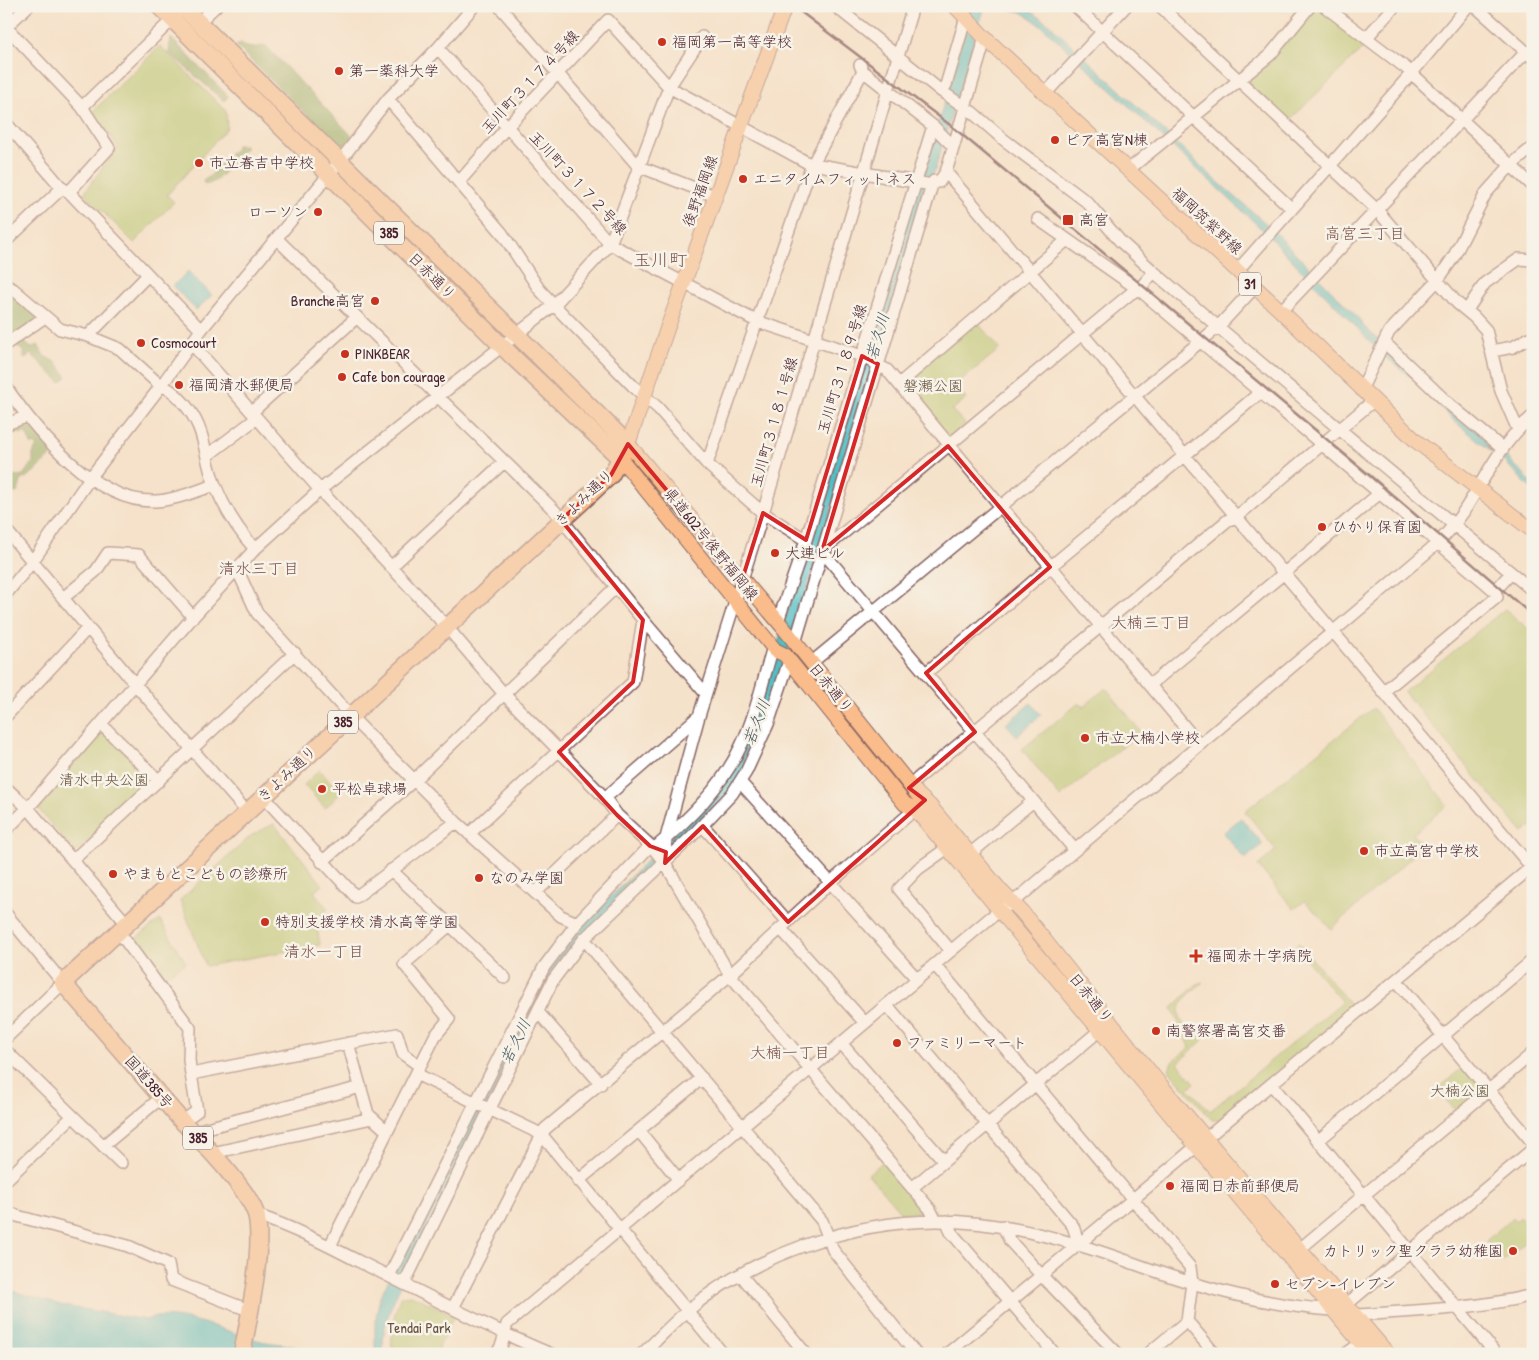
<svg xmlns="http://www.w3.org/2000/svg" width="1539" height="1360" viewBox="0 0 1539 1360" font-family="'Patrick Hand','Klee One',sans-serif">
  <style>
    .green { fill: #aec76c; stroke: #7c734c }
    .forest { fill: #8aac60; stroke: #6a6646 }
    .water { fill: #51c0c6; stroke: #4e7078 }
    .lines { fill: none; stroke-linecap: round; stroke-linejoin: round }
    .minor-casing { stroke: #866363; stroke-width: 14 }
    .major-casing { stroke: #866363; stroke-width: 16 }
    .highway-casing { stroke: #866363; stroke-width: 19 }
    .minor { stroke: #fff; stroke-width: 11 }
    .major { stroke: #f9bc8a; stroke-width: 14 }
    .highway { stroke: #f9bc8a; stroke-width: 16 }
    .rail { stroke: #4a1f2b; stroke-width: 2.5 }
    .marked { fill: none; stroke: #d62828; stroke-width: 4; stroke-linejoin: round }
    .poi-dot { fill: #c8321e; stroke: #f7f3e8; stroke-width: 2 }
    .labels { text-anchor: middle; stroke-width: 5; stroke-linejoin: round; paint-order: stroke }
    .shield { fill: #f7f3e8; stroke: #7e5f64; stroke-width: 1 }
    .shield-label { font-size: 14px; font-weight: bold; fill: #4a1f2b }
    .poi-label { font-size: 15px; fill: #4a1f2b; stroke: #f7f3e8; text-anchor: start }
    .street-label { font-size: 15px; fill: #4a1f2b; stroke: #f7f3e8 }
    .park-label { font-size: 15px; fill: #68513e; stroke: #f7f3e8 }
    .neighbourhood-label { font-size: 16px; fill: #7e524c; stroke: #f7f3e8 }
    .water-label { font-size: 16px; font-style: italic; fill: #4c5761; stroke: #f7f3e8 }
    .quarter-label { font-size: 18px; fill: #7e524c; stroke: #f7f3e8 }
  </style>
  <rect width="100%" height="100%" fill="#f7f3e8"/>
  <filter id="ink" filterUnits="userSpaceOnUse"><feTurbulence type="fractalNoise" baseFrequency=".02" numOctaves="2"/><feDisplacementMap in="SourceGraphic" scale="10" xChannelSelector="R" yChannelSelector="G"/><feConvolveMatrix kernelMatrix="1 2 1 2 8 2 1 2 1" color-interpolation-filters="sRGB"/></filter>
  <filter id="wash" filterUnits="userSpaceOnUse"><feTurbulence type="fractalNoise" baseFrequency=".0096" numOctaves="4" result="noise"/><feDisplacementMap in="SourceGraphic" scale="20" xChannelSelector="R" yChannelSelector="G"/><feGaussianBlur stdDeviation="1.12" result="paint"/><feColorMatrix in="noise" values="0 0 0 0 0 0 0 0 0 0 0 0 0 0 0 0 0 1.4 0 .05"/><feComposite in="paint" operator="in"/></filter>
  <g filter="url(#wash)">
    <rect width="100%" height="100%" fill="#f5e2ca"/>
    <path class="green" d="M 1312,6 L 1321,6 L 1369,42 L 1287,123 L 1243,81 Z
      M 160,46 L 226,111 L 227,128 L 167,195 L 174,202 L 134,243 L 84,193 L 118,147 L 93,111 Z
      M 976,321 L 1000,349 L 955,385 L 966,399 L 952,410 L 965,424 L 948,439 L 910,393 L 908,378 Z
      M 1505,609 L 1533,633 L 1533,825 L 1523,833 L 1404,692 Z
      M 1106,688 L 1141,732 L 1060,797 L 1022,749 L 1079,703 L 1083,707 Z
      M 1373,708 L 1447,805 L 1413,834 L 1424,846 L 1331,929 L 1305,901 L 1294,909 L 1258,866 L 1276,850 L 1245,811 Z
      M 102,730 L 154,781 L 75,853 L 40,811 L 39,802 Z
      M 319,770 L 341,793 L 325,808 L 304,785 Z
      M 274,824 L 323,885 L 314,892 L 328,909 L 316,920 L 320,945 L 206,966 L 180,900 L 252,835 Z
      M 160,920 L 186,963 L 159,979 L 132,941 Z
      M 1299,943 L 1354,1009 L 1218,1120 L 1212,1120 L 1169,1070 L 1172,1062 L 1190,1047 L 1172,1008 L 1197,984 L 1203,982 C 1189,995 1171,1005 1184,1025 L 1193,1028 L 1204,1039 L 1178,1063 L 1195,1083 L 1188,1088 L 1210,1111 L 1342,1002 L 1295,946 Z
      M 1465,1065 L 1487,1091 L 1458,1113 L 1437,1090 Z
      M 885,1160 L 929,1212 L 901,1213 L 868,1174 Z
      M 1520,1217 L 1533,1232 L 1533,1236 L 1503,1261 L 1486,1241 L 1512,1218 L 1515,1222 Z
      M 411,1295 L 454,1315 L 436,1354 L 393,1354 C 389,1338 394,1310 401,1296 Z"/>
    <path class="forest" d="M 171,38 L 228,96 L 224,101 L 169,53 Z
      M 241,43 L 250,48 L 266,46 L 351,135 L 351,139 L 343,146 L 338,145 L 236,46 Z
      M 237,145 L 245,145 L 245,149 L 236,155 L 234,164 L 227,163 C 226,175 215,183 205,185 L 203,181 L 214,173 L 212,167 L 224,163 L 224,159 L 231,157 L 229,153 L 234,151 Z
      M 8,280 L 10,280 L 12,285 L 43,319 L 19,342 L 25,342 L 31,348 L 38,345 L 44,356 L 57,363 L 67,377 L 60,382 L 31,354 L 24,359 L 24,352 L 13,342 L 6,341 L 6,284 Z
      M 23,419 L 29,424 L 29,429 L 32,428 L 56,451 L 39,468 L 21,481 L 18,492 L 8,495 L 7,478 L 23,475 L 33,462 L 33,454 L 37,445 L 31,444 L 26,433 L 6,434 L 6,429 Z"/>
    <path class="water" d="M 971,6 L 985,6 L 766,723 L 739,781 L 549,979 L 414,1260 C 401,1284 378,1325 384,1354 L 375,1354 L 375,1323 L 380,1297 L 542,976 L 581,926 L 703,805 L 720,785 L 770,669 L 908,212 L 949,89 Z
      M 996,6 L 1023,6 L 1047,22 L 1217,181 L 1270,227 L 1361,321 L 1361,324 L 1505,455 L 1533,484 L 1533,491 L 1506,463 L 1454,421 L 1413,379 L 1382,354 L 1265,232 L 1042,26 L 1022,12 Z
      M 188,271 L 212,295 L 196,310 L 173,286 Z
      M 1031,703 L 1041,715 L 1017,736 L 1006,724 Z
      M 1241,818 L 1263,844 L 1245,859 L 1223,833 Z
      M 6,1289 L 64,1306 L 146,1320 C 173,1307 229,1333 257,1340 C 275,1345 293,1342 308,1354 L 6,1354 Z"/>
  </g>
  <g filter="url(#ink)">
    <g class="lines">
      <g class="minor-casing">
        <path id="minor" d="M 499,6 L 638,166 L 715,196
          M 835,6 L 941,91 L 972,112 L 1003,139 L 1087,202 L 1120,241 L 1154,272 C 1279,380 1407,485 1533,591
          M 1075,6 L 1291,208
          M 1160,6 L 1377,210 L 1457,303 L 1474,317 L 1486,330 L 1501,391 L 1518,430
          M 1324,6 L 1406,68 L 1533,186
          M 1475,6 L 1533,58
          M 199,22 L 216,6
          M 6,27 L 82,107
          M 6,27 L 28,6
          M 1367,37 L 1395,6
          M 438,48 L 610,244 L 756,321 L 862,356 L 887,370 L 1199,744
          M 860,65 L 863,71 L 933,126 L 952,145
          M 941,91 L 946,85 L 966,17
          M 1045,94 L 1126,6
          M 388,99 L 502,233 L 539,289 L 554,305 L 633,386 L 658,408 L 707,464 L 763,513 L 806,540
          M 6,123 L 62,188 L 69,192 L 201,330
          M 1128,170 L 1270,55 L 1310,6
          M 946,172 L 1533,869
          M 459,182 L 507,127 L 608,20 L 669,87 L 808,163 L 932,185
          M 932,185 L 934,181 L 939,182 L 946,172 L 982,50 L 984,37
          M 69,192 L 109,148 L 82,107 L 177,15
          M 1038,219 L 1142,292 L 1495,591 L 1497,597 L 1383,692
          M 277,239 L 554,510 L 643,620 L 633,682 L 469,834
          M 6,241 L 62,188
          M 1237,271 L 1411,74 L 1468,6
          M 6,286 L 13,289 L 60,329 L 88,336 L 147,276
          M 1467,310 L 1485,283 L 1519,259 L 1533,260
          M 1281,311 L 1526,52
          M 88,336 L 120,349 L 161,386 C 170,388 176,394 182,401 C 208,430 202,452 215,485 C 225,510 237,529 255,549
          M 1385,343 L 1449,404 L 1503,449
          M 6,344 L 45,317
          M 192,344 L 320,490 L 446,626 L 504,694 L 605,798 L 617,815 L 654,849 L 665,863 L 730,975 L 930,1209 L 936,1221
          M 1492,351 L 1513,347 L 1533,336
          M 899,384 L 1067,240
          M 6,387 C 37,432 96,504 156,501 C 176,500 196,491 215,485
          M 1361,390 L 1389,332 L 1438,280 L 1454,256 L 1486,193 L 1510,166 L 1533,147
          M 252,412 L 357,317
          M 6,424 L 26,417
          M 208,455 L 257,418
          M 707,464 L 811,167 L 863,71
          M 6,530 L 135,684 L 247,812
          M 391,567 L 504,462
          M 237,569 L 257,613 L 358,724 L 456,822 L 561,916 L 577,923
          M 1495,591 L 1511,573
          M 6,594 L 32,562 L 90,478 L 161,386 L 201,330 L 340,161 L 388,99 L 438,48 L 474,6
          M 63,598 L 96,571 L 108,553 L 139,555 L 193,617
          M 643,620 L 706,694
          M 778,621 L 806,540 L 933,126
          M 795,643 L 932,185
          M 811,663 L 1218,327 L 1254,288
          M 926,673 L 1050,567 L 1261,392
          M 1150,685 L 1380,493
          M 6,716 L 88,628
          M 102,725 L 159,781
          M 740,782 L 917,979
          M 910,785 L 1228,520 L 1235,518 L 1372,402
          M 6,788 L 28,808 L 127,924
          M 263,796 L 356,897 L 456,822
          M 605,798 L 699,716
          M 703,826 L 788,922
          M 6,830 L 28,808 L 193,617 L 255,549 L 320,490 L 554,305 L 610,244 L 669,87 L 702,37
          M 946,849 L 918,869 L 899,889 L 951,951
          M 1074,849 L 822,551 L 1130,294 L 1140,288 L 1154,272
          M 970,854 L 1032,802
          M 73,860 L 295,653
          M 322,862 L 413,781 L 616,587
          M 665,863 L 666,838 L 699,716 L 763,513 L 913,6
          M 535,893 L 617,815
          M 6,914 L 63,983 L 6,1038
          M 450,925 L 505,978
          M 781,929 L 865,1023
          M 119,932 L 190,1028 L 189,1060 L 191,1074
          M 584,939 L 822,1221 L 833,1250 L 916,1354
          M 935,965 L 1190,1267 L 1192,1283 L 1187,1321 L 1148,1354
          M 1396,980 L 1533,1143
          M 887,1005 L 1073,1226 L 1079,1245
          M 538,1012 L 601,1084
          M 348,1043 L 368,1114 L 387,1131
          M 841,1043 L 944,1161
          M 6,1051 L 121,1163
          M 416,1074 L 541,1134 L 723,1354
          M 1271,1084 L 1496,1354
          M 183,1121 L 197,1111 L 191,1074 L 397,1034 L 403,1054 L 420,1066
          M 639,1131 L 679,1180
          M 195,1134 L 203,1129 L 361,1087
          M 1319,1140 L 1533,960
          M 103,1146 L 162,1097
          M 212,1153 L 372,1118
          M 6,1180 L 72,1117
          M 578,1181 L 702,1078
          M 912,1188 L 1105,1026
          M 6,1211 L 17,1216 L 128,1246 L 168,1264 L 171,1280 L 251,1311
          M 256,1215 C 292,1227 325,1244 358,1261 C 422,1292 485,1327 551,1354
          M 947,1221 L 951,1232 L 1055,1354
          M 1003,1226 L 1010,1241 L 1042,1276 L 1118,1354
          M 330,1246 L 435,1036 L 449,1019 L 404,964 L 450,925 L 391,870
          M 1301,1248 L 1533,1053
          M 741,1275 L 806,1354
          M 389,1276 L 544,967 L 577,923 L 650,846 L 655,848 C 689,819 722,787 741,746 C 756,715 763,679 773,647
          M 404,1284 L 553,980 L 584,939 L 691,837 L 732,794 L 746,772 L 768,724 L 789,661
          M 1347,1304 L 1533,1149
          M 453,1308 L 545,1129 L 730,975 L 831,882 L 921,804
          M 1356,1315 C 1416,1311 1475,1309 1533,1295
          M 1187,1321 L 1215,1354
          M 497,1354 L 502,1344 L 507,1324 L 990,918 L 1022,895 L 1439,542 C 1450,530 1461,517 1469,503 C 1488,472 1505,438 1533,416
          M 642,1354 C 657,1340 671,1325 686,1312 C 751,1256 852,1221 937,1221 C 985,1221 1032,1231 1078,1245 C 1117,1256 1154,1272 1192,1283 C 1239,1297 1285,1307 1333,1310
          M 947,1354 L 1533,866
          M 1346,1354 L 1361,1343"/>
      </g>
      <g class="major-casing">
        <path id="major" d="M 785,6 L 667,329 L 628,444 L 782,626 L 917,794 L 930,806 L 1001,891 L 1022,912 L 1159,1083 L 1388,1354
          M 955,6 L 984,37 L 1281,311 L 1416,441 L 1533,531
          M 621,459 L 775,650 L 785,655 L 905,804 L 915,809 L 1370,1354"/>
      </g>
      <g class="highway-casing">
        <path id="highway" d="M 159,6 L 513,357 L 621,459
          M 182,6 L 628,444 L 611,475 L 63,983 C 102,1028 141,1074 180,1119 C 199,1139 252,1192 257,1218 C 263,1254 249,1317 242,1354"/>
      </g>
      <use href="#minor" class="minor"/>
      <use href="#major" class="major"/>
      <use href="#highway" class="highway"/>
      <path class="rail" d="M 793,6 L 954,128 L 1367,473 L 1533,616"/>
    </g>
  </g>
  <path d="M0 0H1539V1360H0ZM 862,356 L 878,364 L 822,551 L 948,446 L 1050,567 L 926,673 L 975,732 L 909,788 L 925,800 L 788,922 L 703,826 L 665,863 L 666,852 L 650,846 L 617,815 L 559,752 L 633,682 L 643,620 L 561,520 L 611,475 L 628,444 L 742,580 L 763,513 L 806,540 Z" fill="#f5e2ca" fill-opacity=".55" fill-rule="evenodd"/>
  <path class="marked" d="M 862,356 L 878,364 L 822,551 L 948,446 L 1050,567 L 926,673 L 975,732 L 909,788 L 925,800 L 788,922 L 703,826 L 665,863 L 666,852 L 650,846 L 617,815 L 559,752 L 633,682 L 643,620 L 561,520 L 611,475 L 628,444 L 742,580 L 763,513 L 806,540 Z"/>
  <g class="poi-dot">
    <circle cx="662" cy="42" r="5"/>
    <circle cx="339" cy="71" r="5"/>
    <circle cx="1055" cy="140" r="5"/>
    <circle cx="199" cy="163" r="5"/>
    <circle cx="743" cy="179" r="5"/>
    <circle cx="318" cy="212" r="5"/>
    <rect x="1062" y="214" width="12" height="12" rx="2.5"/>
    <circle cx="375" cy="301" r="5"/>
    <circle cx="141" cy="343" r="5"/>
    <circle cx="345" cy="354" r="5"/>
    <circle cx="342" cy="377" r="5"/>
    <circle cx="179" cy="385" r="5"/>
    <circle cx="1322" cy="527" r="5"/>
    <circle cx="775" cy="553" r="5"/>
    <circle cx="1085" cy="738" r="5"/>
    <circle cx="322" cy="789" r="5"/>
    <circle cx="1364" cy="851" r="5"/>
    <circle cx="113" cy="874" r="5"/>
    <circle cx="479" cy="878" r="5"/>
    <circle cx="265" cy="922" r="5"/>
    <path d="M1193.5 948.5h5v5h5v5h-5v5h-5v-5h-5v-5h5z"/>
    <circle cx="1156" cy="1031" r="5"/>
    <circle cx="897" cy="1043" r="5"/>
    <circle cx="1170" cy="1186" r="5"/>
    <circle cx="1513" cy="1251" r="5"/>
    <circle cx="1275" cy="1284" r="5"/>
  </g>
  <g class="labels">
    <g class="shield">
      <rect x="374" y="221.5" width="30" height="23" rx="4"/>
      <rect x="1239" y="272.5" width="22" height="23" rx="4"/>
      <rect x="328" y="710.5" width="30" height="23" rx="4"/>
      <rect x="183" y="1126.5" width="30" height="23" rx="4"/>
    </g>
    <g class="shield-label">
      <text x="389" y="238">385</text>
      <text x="1250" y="289">31</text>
      <text x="343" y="727">385</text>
      <text x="198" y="1143">385</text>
    </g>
    <g class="poi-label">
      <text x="672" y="47">福岡第一高等学校</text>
      <text x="349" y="76">第一薬科大学</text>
      <text x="1065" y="145">ピア高宮N棟</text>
      <text x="209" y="168">市立春吉中学校</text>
      <text x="753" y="184">エニタイムフィットネス</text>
      <text x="308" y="217" text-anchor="end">ローソン</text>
      <text x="1079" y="225">高宮</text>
      <text x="365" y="306" text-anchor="end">Branche高宮</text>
      <text x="151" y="348">Cosmocourt</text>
      <text x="355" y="359">PINKBEAR</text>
      <text x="352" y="382">Cafe bon courage</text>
      <text x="189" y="390">福岡清水郵便局</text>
      <text x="1332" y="532">ひかり保育園</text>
      <text x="785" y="558">大連ビル</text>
      <text x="1095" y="743">市立大楠小学校</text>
      <text x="332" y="794">平松卓球場</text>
      <text x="1374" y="856">市立高宮中学校</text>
      <text x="123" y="879">やまもとこどもの診療所</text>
      <text x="489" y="883">なのみ学園</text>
      <text x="275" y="927">特別支援学校 清水高等学園</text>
      <text x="1207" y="961">福岡赤十字病院</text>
      <text x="1166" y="1036">南警察署高宮交番</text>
      <text x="907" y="1048">ファミリーマート</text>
      <text x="1180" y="1191">福岡日赤前郵便局</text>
      <text x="1503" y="1256" text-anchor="end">カトリック聖クララ幼稚園</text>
      <text x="1285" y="1289">セブン-イレブン</text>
    </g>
    <g class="street-label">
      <text transform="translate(530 82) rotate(-47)" y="5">玉川町３１７４号線</text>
      <text transform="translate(578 183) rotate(47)" y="5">玉川町３１７２号線</text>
      <text transform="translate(700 191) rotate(-70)" y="5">後野福岡線</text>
      <text transform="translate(1207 221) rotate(43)" y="5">福岡筑紫野線</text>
      <text transform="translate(432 276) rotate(45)" y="5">日赤通り</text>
      <text transform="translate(842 369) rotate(-73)" y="5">玉川町３１８９号線</text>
      <text transform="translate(774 422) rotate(-74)" y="5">玉川町３１８１号線</text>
      <text transform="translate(584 498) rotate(-44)" y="5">きよみ通り</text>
      <text transform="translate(711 544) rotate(51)" y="5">県道602号後野福岡線</text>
      <text transform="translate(831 688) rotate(51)" y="5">日赤通り</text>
      <text transform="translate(287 774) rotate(-43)" y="5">きよみ通り</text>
      <text transform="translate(1091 998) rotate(51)" y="5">日赤通り</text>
      <text transform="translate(149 1082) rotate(49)" y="5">国道385号</text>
    </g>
    <g class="park-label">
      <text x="933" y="391">磐瀬公園</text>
      <text x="104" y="785">清水中央公園</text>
      <text x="1460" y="1096">大楠公園</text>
      <text x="419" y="1333">Tendai Park</text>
    </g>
    <g class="neighbourhood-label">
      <text x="1365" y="239">高宮三丁目</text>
      <text x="259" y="574">清水三丁目</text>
      <text x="1151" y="628">大楠三丁目</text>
      <text x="324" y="957">清水一丁目</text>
      <text x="790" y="1058">大楠一丁目</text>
    </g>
    <g class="water-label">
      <text transform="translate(877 336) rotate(-74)" y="6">若久川</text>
      <text transform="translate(756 722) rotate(-69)" y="6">若久川</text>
      <text transform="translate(515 1041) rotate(-64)" y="6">若久川</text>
    </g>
    <g class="quarter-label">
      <text x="660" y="266">玉川町</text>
    </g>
  </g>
  <rect width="1539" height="1360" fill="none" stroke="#f7f3e8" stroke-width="25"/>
</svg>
